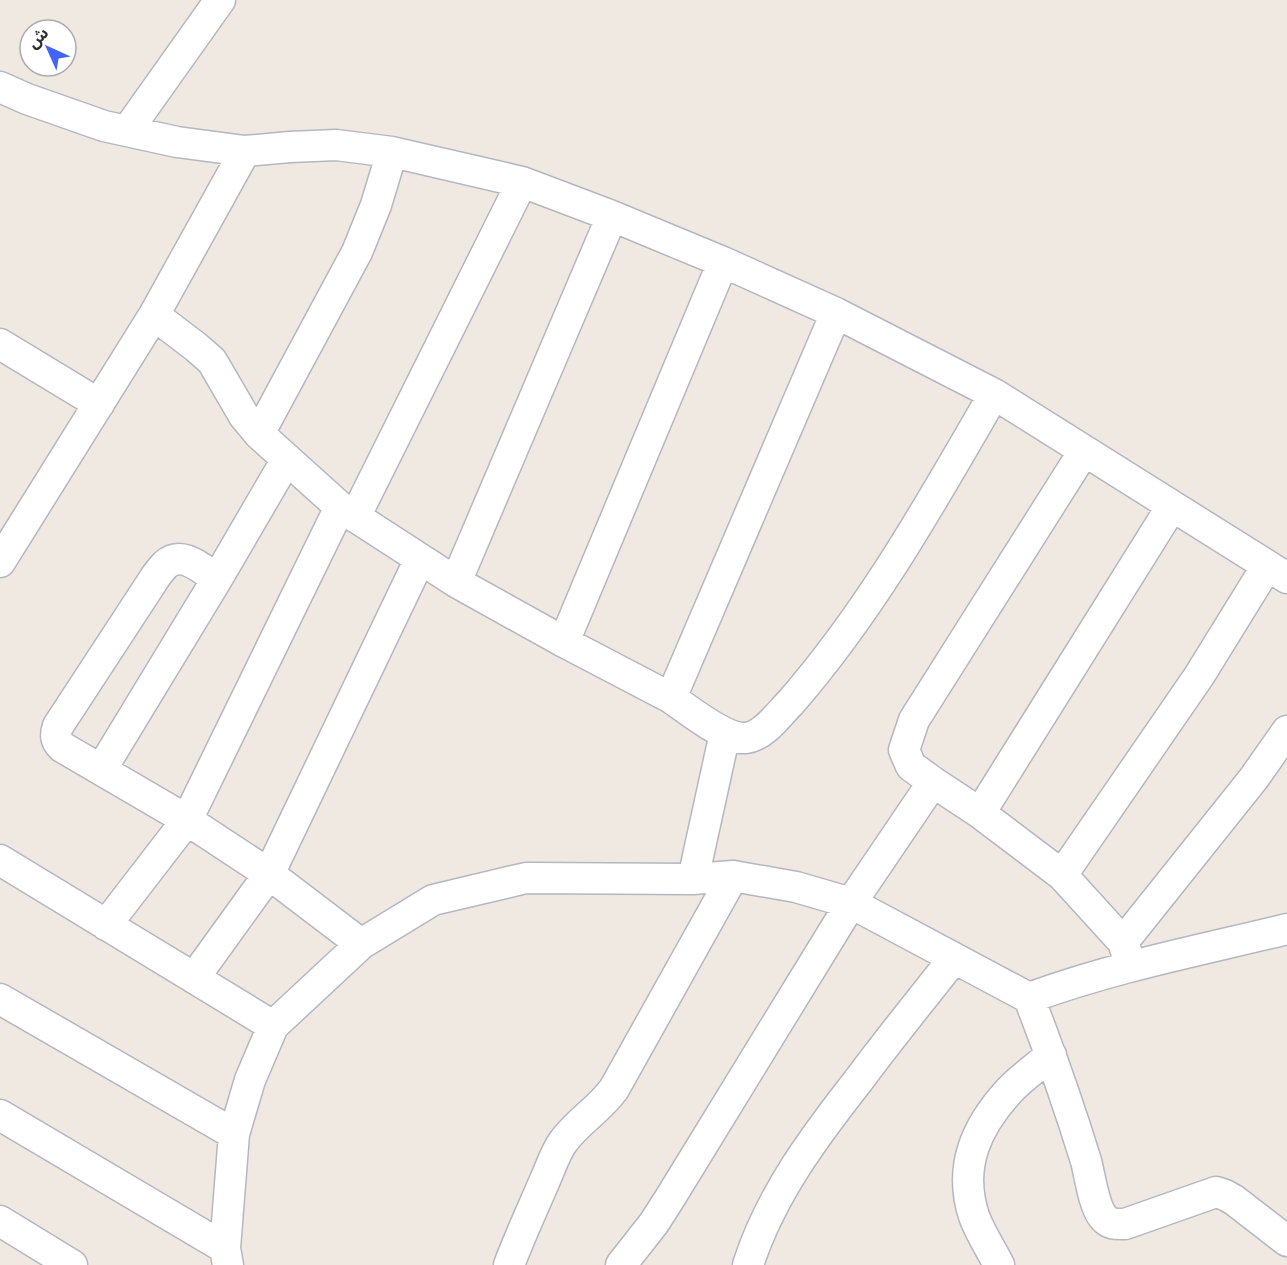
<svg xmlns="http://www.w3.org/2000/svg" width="1287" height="1265" viewBox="0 0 1287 1265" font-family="Jost,'Noto Sans Arabic',sans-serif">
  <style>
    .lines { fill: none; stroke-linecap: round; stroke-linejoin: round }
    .street-casing { stroke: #b4b7c1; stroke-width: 33 }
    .street { stroke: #fff; stroke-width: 30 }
  </style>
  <rect width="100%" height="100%" fill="#efe9e1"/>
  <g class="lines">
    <g class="street-casing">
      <path id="street" d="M 0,87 L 27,99 L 104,126 L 177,142 L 245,151 L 290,147 L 336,145 L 392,152 L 522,182 L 612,216 L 723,262 L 836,313 L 994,394 L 1287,578
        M 127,131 L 220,0
        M 154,315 L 196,347 L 212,361 L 244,416 L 259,434 L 340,507 L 456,582 L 564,642 L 671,698 L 836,313
        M 0,344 L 99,404
        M 259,434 L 357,252 L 376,205 L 392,152
        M 1084,451 L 914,720 L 904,750 L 911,766 L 933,782 L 980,813 L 1062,875 L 1123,942 L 1131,966
        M 287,459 L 217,579 C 203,570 182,549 165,565 C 162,568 159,572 156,576 L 58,726 C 55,735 55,740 62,747 L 187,820 L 269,874 L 361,944
        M 355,517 L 522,182
        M 0,562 L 154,315 L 245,151
        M 456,582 L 612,216
        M 564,642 L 723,262
        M 671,698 C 689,710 725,740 746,738 C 764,736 779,714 791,702 C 872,609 932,501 994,394
        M 101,770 L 217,579
        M 980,813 L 1172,506
        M 0,860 L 273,1026
        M 1062,875 L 1199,676 L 1267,566
        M 693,879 L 725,733
        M 106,925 L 187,820 L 340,507
        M 1287,929 C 1201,950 1113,967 1029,998 C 1050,1052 1069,1106 1086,1161 C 1090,1176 1094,1208 1104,1218 C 1110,1225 1117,1224 1125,1224 L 1216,1192 L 1225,1195 L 1234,1200 L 1287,1241
        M 1123,942 L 1254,778 L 1287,731
        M 194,978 L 269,874 L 420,559
        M 0,999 L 234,1134
        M 0,1115 L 225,1248
        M 0,1221 L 72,1265
        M 228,1265 L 225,1248 L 234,1134 L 250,1080 L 273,1026 L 361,944 L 433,900 L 526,878 L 693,879 L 733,876 L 796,887 L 851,903 L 1029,998
        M 509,1265 C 520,1236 533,1208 545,1180 C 551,1167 555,1153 563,1142 C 578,1121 599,1110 614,1089 L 733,876
        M 621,1265 L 654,1223 L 670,1198 L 851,903 L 933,782
        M 748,1265 C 770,1196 814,1137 858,1081 C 889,1039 922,999 954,958
        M 999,1265 C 991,1249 980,1233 974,1216 C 958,1167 976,1127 1009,1091 C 1021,1078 1037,1067 1051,1055"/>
    </g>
    <use href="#street" class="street"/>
  </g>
  <g transform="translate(48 48) rotate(315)"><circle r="28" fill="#ffffff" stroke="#ababab" stroke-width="1.5"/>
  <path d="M0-4.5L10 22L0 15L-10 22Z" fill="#4264fb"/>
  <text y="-9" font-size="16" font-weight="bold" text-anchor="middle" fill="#2e2e2e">ش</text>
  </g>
</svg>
